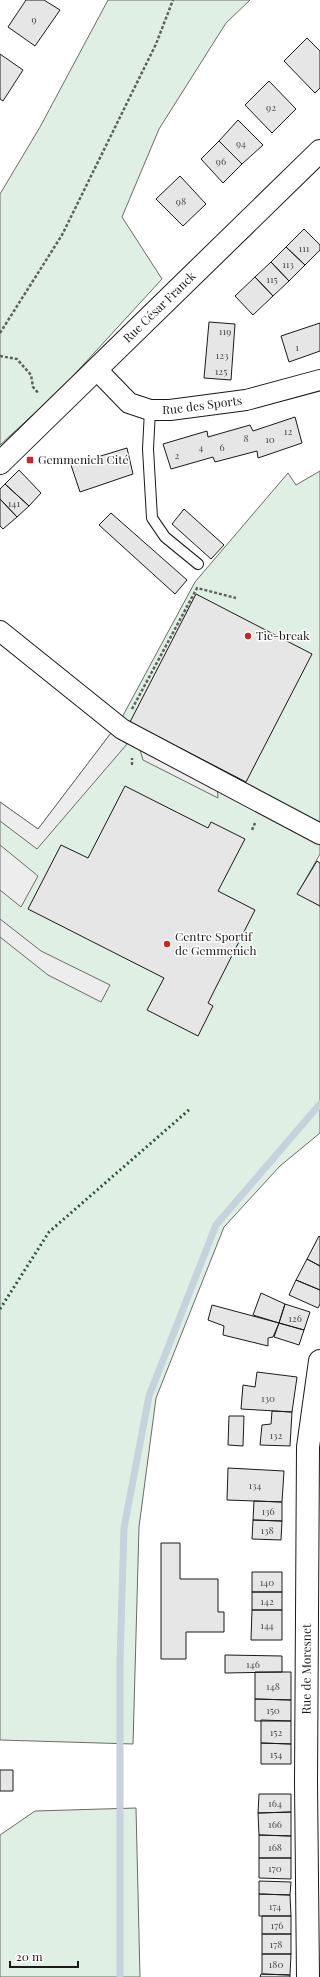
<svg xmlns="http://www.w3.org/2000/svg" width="320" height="1977" viewBox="0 0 320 1977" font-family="'Playfair Display',serif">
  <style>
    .green { fill: #e0efe3; stroke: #6a6a6a }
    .parking { fill: #ededed; stroke: #6a6a6a }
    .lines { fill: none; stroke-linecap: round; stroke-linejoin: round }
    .stream { stroke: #c6d2dc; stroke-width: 7 }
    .building { fill: #e6e6e6; stroke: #1a1a1a }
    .lane-casing { stroke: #1a1a1a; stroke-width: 12 }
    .street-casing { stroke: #1a1a1a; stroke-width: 22 }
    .secondary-casing { stroke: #1a1a1a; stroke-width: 24 }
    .path { stroke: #5f5f5f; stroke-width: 2.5; stroke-dasharray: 3 2; stroke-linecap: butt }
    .lane { stroke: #fff; stroke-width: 10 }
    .street { stroke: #fff; stroke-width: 20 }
    .secondary { stroke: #fff; stroke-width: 22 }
    .hedge { stroke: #2b5a34; stroke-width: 3; stroke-dasharray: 2 3; stroke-linecap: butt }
    .poi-dot { fill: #c62828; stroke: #fff; stroke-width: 1.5 }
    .labels { text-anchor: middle; stroke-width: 3; stroke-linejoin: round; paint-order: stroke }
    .number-label { font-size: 10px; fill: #4d4d4d }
    .street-label { font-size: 12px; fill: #1a1a1a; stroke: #fff }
    .poi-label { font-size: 12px; fill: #1a1a1a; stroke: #fff; text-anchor: start }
  </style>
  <rect width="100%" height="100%" fill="#fff"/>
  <path class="green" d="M 108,0 L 250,0 L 226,23 L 159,129 L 122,217 L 162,279 L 61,389 L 0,445 L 0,194 L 40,127 Z
    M 320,471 L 320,823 L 120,721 L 195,582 L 288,473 L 296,485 Z
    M 111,733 L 127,743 L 138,743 L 320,840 L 320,854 L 298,893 L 320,906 L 320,1133 L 280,1166 L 224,1227 L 156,1398 L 139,1527 L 133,1744 L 0,1740 L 0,802 L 38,829 Z
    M 136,1808 L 140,1977 L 0,1977 L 0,1835 L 35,1811 Z"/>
  <path class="parking" d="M 111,733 L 127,744 L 37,849 L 0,821 L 0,802 L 38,829 Z
    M 138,743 L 217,783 L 218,798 L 143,760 Z
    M 0,845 L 38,876 L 21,907 L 0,890 Z
    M 0,919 L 41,951 L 110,985 L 101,1002 L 48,975 L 0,937 Z"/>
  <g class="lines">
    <path class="stream" d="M 120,1977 L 120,1661 L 124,1528 L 149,1396 L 216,1225 L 320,1104"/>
  </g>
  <path class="building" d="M 26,0 L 44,0 L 60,10 L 35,46 L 8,27 Z
    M 307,38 L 320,51 L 320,88 L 315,93 L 284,61 Z
    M 0,54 L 23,70 L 3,101 L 0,99 Z
    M 269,81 L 296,109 L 272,133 L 245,105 Z
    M 238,120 L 263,145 L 242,164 L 219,141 Z
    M 219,141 L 242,164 L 223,183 L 201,159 Z
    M 180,176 L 206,204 L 183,226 L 156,199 Z
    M 304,229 L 320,245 L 320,250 L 305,265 L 286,247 Z
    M 286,247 L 305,265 L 289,281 L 271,262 Z
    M 271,262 L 289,281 L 273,296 L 255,277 Z
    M 255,277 L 273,296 L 253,315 L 235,296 Z
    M 209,322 L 235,324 L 231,380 L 204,378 Z
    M 320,323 L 320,351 L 289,362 L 281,336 Z
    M 295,417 L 302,443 L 258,458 L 257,451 L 215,462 L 213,457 L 171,469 L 163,444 L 207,431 L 208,437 L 250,425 L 253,431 Z
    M 127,448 L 133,474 L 80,492 L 71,465 Z
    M 19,470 L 41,493 L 29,506 L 5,484 Z
    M 5,484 L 29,506 L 17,517 L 0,499 L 0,489 Z
    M 0,499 L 17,517 L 3,529 L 0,526 Z
    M 184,509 L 224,545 L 211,559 L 172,524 Z
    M 111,513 L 187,580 L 175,594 L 99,525 Z
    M 196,594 L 312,654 L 246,782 L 130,722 Z
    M 125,786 L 208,828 L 211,822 L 245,839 L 218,891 L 255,910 L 208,1003 L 213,1006 L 198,1036 L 147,1010 L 164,978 L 28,909 L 61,845 L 88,858 Z
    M 317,861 L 320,863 L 320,906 L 297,894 Z
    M 319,1236 L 320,1237 L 320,1266 L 307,1259 Z
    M 307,1259 L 320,1266 L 320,1290 L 296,1280 Z
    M 296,1280 L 320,1290 L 320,1304 L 318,1308 L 289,1295 Z
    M 261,1293 L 285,1304 L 279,1323 L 253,1315 Z
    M 285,1304 L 310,1312 L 304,1330 L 279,1323 Z
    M 212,1305 L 279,1323 L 273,1337 L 268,1338 L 268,1346 L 223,1335 L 224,1326 L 208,1320 Z
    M 279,1323 L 304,1330 L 299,1345 L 274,1337 Z
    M 257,1372 L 297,1377 L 292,1412 L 241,1409 L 243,1385 L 255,1387 Z
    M 272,1411 L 292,1412 L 290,1446 L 260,1445 L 262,1425 L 271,1424 Z
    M 229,1416 L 244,1416 L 243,1446 L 228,1445 Z
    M 228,1468 L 284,1471 L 282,1502 L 227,1500 Z
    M 254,1501 L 282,1502 L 282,1521 L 253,1520 Z
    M 253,1520 L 282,1521 L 281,1540 L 252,1539 Z
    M 161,1543 L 180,1543 L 180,1579 L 218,1579 L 218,1612 L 224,1612 L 224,1632 L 186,1632 L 186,1659 L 161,1659 Z
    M 252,1572 L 282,1572 L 282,1592 L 252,1592 Z
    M 252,1592 L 282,1592 L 282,1610 L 252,1610 Z
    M 252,1610 L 282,1610 L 282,1640 L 251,1640 Z
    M 225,1655 L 282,1656 L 282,1672 L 225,1673 Z
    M 255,1672 L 291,1672 L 291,1700 L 255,1699 Z
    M 255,1699 L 291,1700 L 291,1721 L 255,1721 Z
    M 261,1720 L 291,1721 L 291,1744 L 261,1743 Z
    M 261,1743 L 291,1744 L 291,1764 L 261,1764 Z
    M 0,1770 L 13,1770 L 13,1791 L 0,1791 Z
    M 259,1794 L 291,1794 L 291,1812 L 258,1813 Z
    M 291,1812 L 291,1836 L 259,1835 L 258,1813 Z
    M 259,1835 L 291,1836 L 291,1858 L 259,1858 Z
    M 259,1858 L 291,1858 L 291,1879 L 259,1878 Z
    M 259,1881 L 291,1882 L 290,1895 L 259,1894 Z
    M 259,1894 L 290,1895 L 291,1916 L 259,1916 Z
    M 262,1916 L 291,1916 L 291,1934 L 262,1934 Z
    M 262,1934 L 291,1934 L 291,1954 L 262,1954 Z
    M 262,1954 L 291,1954 L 290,1975 L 262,1974 Z
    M 261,1974 L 290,1975 L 290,1977 L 260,1977 Z"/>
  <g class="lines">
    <g class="lane-casing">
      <path id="lane" d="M 150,410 L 148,449 L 152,518 L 165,537 L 198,564"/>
    </g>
    <g class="street-casing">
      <g id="street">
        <path id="s1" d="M 96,369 L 129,403 L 150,410 L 170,410 L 246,400 L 320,380"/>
        <path d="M 0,631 L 122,729 L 320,834"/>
      </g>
    </g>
    <g class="secondary-casing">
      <g id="secondary">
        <path id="s2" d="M 0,463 L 320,151"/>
        <path id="s3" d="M 308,1977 L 306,1782 L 308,1447 L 320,1361"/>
      </g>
    </g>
    <path class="path" d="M 0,333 L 62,235 L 156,44 L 173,0
      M 0,356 L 17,359 L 31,375 L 33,387 L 39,394
      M 132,709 L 197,588 L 236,598
      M 132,765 L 132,758
      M 252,830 L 255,823"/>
    <use href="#lane" class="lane"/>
    <use href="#street" class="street"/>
    <use href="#secondary" class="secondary"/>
    <path class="hedge" d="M 0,1309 L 49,1232 L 190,1109"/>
  </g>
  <g class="poi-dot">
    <rect x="26" y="456" width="8" height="8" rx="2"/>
    <circle cx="248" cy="636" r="4"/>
    <circle cx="167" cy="944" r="4"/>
  </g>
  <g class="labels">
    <g class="number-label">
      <text x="34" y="23">9</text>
      <text x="271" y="111">92</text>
      <text x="241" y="147">94</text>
      <text x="221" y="165">96</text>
      <text x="181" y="205">98</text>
      <text x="304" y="252">111</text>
      <text x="288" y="268">113</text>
      <text x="272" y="283">115</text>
      <text x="225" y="335">119</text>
      <text x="297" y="351">1</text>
      <text x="222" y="359">123</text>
      <text x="221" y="375">125</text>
      <text x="288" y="435">12</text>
      <text x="246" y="442">8</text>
      <text x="270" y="443">10</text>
      <text x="201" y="451">4</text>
      <text x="222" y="451">6</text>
      <text x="177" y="459">2</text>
      <text x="14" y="507">141</text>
      <text x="295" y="1322">126</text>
      <text x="268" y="1402">130</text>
      <text x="276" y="1439">132</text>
      <text x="255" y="1489">134</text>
      <text x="268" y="1515">136</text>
      <text x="267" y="1534">138</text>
      <text x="267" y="1586">140</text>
      <text x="267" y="1605">142</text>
      <text x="267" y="1629">144</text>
      <text x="253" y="1668">146</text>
      <text x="273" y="1690">148</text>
      <text x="273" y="1714">150</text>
      <text x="276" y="1736">152</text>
      <text x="276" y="1758">154</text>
      <text x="275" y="1807">164</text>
      <text x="275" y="1828">166</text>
      <text x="275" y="1851">168</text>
      <text x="275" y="1872">170</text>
      <text x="275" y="1910">174</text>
      <text x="277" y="1929">176</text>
      <text x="276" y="1948">178</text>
      <text x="276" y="1968">180</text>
    </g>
    <g class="street-label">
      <text dy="4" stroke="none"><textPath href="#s2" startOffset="223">Rue César Franck</textPath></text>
      <text dy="4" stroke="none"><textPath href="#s1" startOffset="122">Rue des Sports</textPath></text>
      <text dy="4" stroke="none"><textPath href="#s3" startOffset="308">Rue de Moresnet</textPath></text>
    </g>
    <g class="poi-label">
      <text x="38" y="464">Gemmenich Cité</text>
      <text x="256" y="640">Tie-break</text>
      <text x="175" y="941">Centre Sportif<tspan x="175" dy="14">de Gemmenich</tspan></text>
    </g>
  </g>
  <path d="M10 1961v6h68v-6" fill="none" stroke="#1a1a1a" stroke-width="2"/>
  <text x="16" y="1961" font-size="12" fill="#1a1a1a" stroke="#ffffff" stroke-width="3" paint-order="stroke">20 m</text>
</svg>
